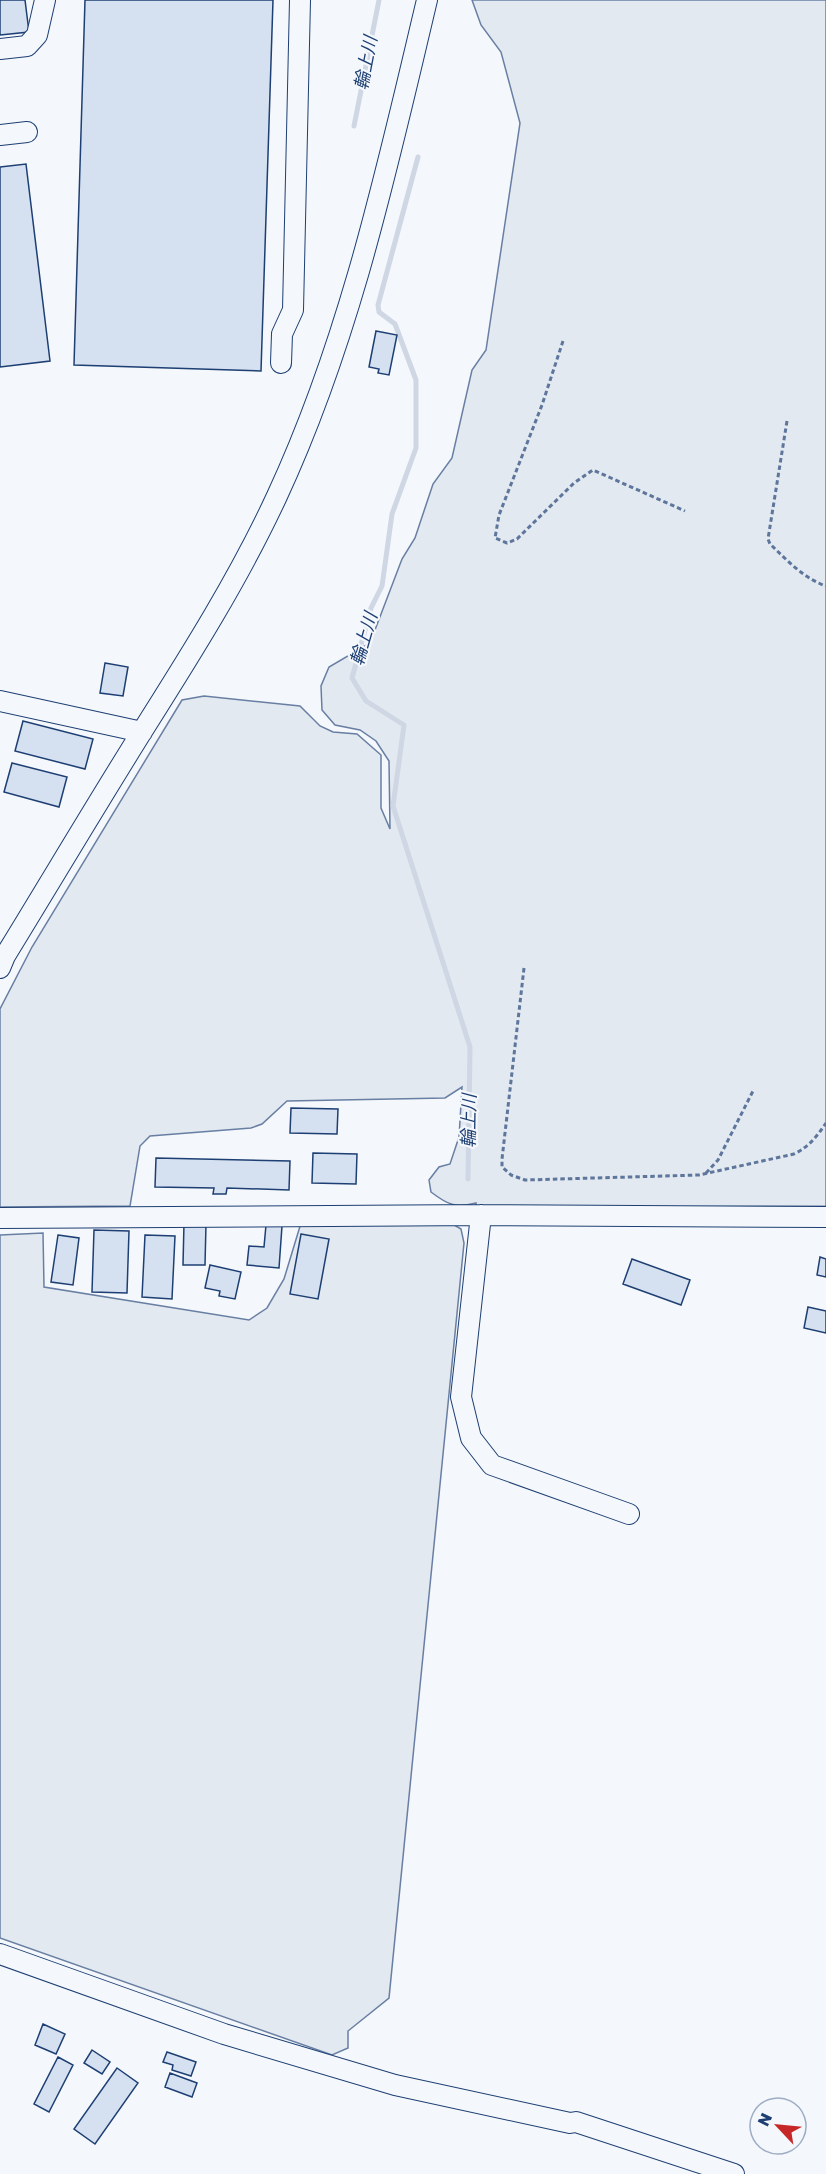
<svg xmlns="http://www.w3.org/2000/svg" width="826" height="2174" viewBox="0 0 826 2174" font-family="'Golos Text','Noto Sans JP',sans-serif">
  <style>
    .green { fill: #e3e9f0; stroke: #687fa3; stroke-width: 1.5 }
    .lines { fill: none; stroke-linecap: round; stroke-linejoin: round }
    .stream { stroke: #cfd7e4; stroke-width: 5 }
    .building { fill: #d5e0f0; stroke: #1d3f73; stroke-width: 1.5 }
    .minor-casing { stroke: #1d3f73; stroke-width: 22 }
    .path { stroke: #5e769c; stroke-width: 3; stroke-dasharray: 4.5 3; stroke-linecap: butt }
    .minor { stroke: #f4f7fb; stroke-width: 20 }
    .labels { text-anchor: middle; stroke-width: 4.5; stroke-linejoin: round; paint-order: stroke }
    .water-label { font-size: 18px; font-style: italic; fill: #1d3f73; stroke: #f4f7fb }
  </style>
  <rect width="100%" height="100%" fill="#f4f7fb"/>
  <path class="green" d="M 472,0 L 826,0 L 826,1206 L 476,1208 L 476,1203 C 455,1208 448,1205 431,1192 L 429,1180 L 439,1167 L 450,1164 L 459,1137 L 462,1087 L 445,1098 L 287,1101 L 262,1124 L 251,1128 L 150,1136 L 140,1146 L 130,1206 L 0,1207 L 0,1009 L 32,947 L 182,700 L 204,696 L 300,706 L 320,726 L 333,732 L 357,734 L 381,755 L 381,808 L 390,829 L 389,761 L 376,741 L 360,730 L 335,725 L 322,710 L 321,686 L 329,667 L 370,643 L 402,559 L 415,538 L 433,484 L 452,458 L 472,370 L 486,350 L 520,123 L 501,52 L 481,25 Z
    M 301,1223 L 451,1223 L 461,1229 L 464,1243 L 389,1998 L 348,2031 L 348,2048 L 332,2055 L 0,1938 L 0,1235 L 43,1233 L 44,1287 L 249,1320 L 267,1308 L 284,1279 Z"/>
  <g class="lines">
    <path class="stream" d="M 354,126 L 379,0
      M 418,157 L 378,305 L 379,312 L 395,324 L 416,380 L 416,448 L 392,514 L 382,586 L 371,608 L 352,678 L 366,701 L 404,725 L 393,806 L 470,1047 L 468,1179"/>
  </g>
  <path class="building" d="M 0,0 L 25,0 L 29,32 L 0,35 Z
    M 85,0 L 273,0 L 261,371 L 74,365 Z
    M 26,164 L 50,361 L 0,367 L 0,167 Z
    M 376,331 L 397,335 L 389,375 L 378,373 L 379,369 L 369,367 Z
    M 105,663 L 128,667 L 123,696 L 100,693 Z
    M 23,721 L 93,739 L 85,769 L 15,751 Z
    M 12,763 L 67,777 L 59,807 L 4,792 Z
    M 291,1108 L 338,1109 L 337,1134 L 290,1133 Z
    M 313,1153 L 357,1154 L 356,1184 L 312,1183 Z
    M 156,1158 L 290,1161 L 289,1190 L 227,1188 L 226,1194 L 213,1194 L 214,1188 L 155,1187 Z
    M 184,1223 L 206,1224 L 205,1265 L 183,1265 Z
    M 266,1225 L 282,1226 L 279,1268 L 247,1265 L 249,1246 L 264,1247 Z
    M 94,1230 L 129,1231 L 127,1293 L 92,1292 Z
    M 301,1234 L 329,1239 L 318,1299 L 290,1294 Z
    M 58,1235 L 79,1238 L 73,1285 L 51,1282 Z
    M 145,1235 L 175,1236 L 172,1299 L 142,1297 Z
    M 820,1257 L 826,1259 L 826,1277 L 817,1275 Z
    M 632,1259 L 690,1280 L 681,1305 L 623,1284 Z
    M 210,1265 L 241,1272 L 235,1299 L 219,1296 L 220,1291 L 205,1288 Z
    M 808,1307 L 826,1311 L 826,1333 L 804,1328 Z
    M 43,2024 L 65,2034 L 56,2054 L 35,2045 Z
    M 92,2050 L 110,2062 L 102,2074 L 84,2063 Z
    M 167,2052 L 196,2062 L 191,2076 L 172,2070 L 173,2065 L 163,2062 Z
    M 58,2057 L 73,2065 L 49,2112 L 34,2104 Z
    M 117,2068 L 138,2083 L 95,2144 L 74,2129 Z
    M 170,2073 L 197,2083 L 192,2097 L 165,2087 Z"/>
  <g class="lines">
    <g class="minor-casing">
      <path id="minor" d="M 0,49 L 27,46 L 37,35 L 45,0
        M 0,135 L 27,132
        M 281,363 L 282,334 L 293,310 L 300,0
        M 0,701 L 142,732
        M 0,968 L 5,956 C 51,881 96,805 143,730 C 191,654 239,578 277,496 C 350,339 387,168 427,0
        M 481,1215 L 461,1397 L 471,1438 L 492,1465 L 629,1514
        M 0,1218 L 481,1215 L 826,1217
        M 0,1954 L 224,2034 L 395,2085 L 570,2123 L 576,2122 L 734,2174"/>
    </g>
    <path class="path" d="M 563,341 L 542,405 L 499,515 L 495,538 L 507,543 L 517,539 L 574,483 L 593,470 L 685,511
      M 787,421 L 768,539 L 770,544 C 787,560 803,578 826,586
      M 524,968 L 502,1159 L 502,1167 L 511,1175 L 525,1180 L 699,1175 L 794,1154 C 809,1147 817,1136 826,1123
      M 706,1173 L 718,1160 L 753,1091"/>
    <use href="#minor" class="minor"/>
  </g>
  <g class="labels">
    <g class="water-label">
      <text transform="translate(366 63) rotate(-79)" y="6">輪上川</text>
      <text transform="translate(364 639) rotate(-74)" y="6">輪上川</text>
      <text transform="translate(469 1121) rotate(-89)" y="6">輪上川</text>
    </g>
  </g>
  <g transform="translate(778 2126) rotate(296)"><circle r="28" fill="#f4f7fb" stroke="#9eadc5" stroke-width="1.5"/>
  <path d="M0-4.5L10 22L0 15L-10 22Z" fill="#c62828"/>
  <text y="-9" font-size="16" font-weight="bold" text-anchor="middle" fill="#1d3f73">N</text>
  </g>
</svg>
